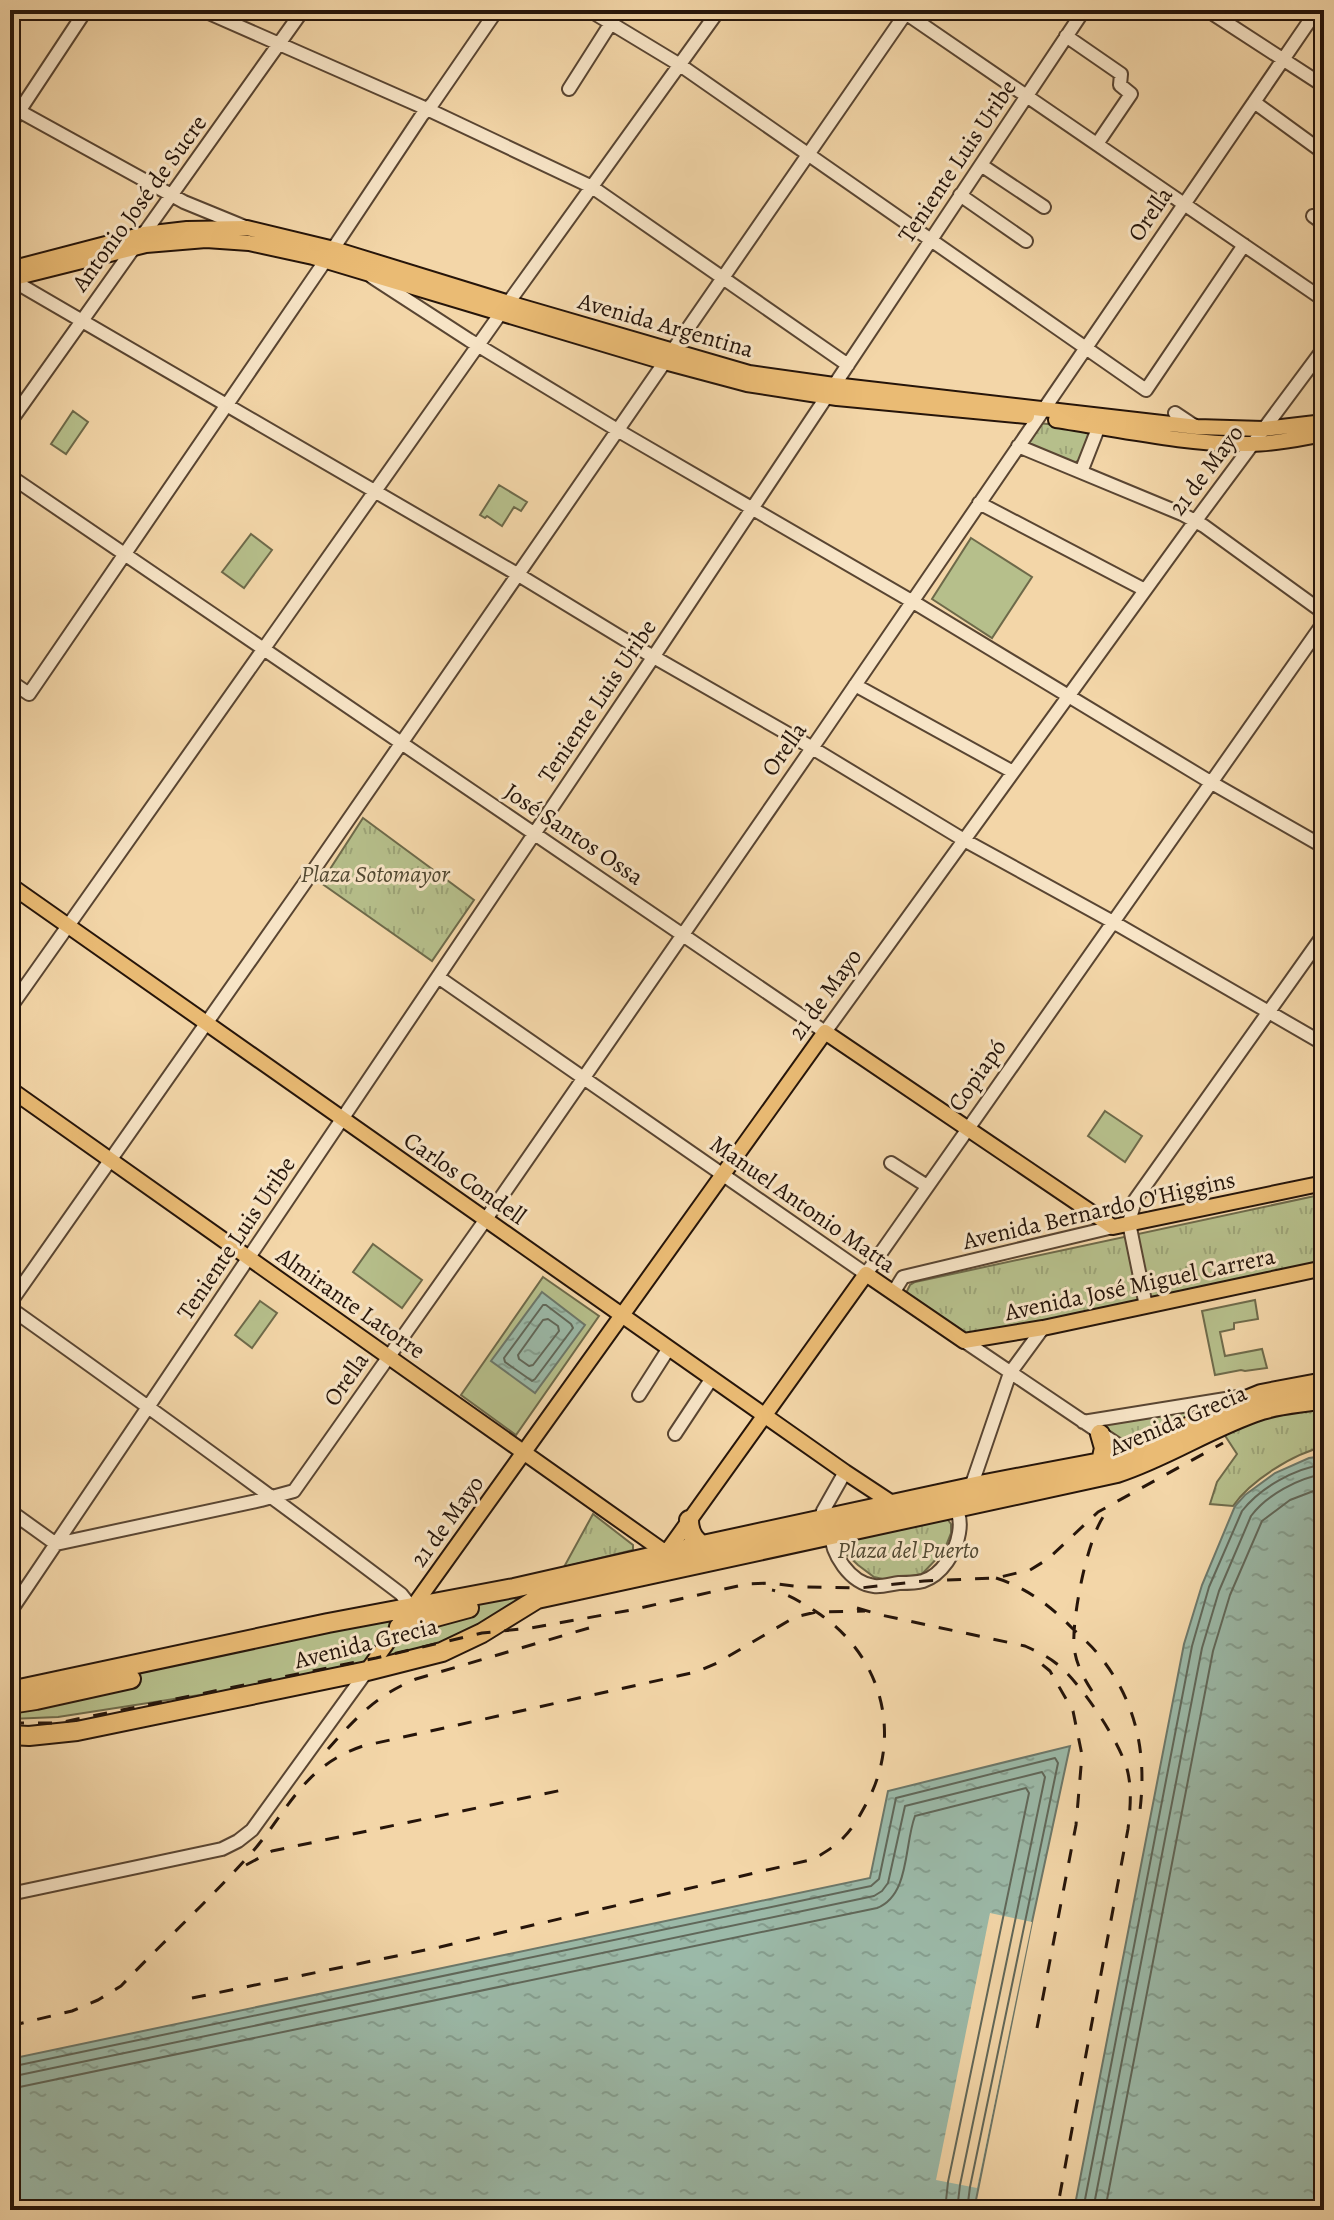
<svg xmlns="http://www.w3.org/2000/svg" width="1334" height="2220" viewBox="0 0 1334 2220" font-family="Alegreya,serif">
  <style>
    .grass { fill: #b6bf8b; stroke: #6e6a4a; stroke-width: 2 }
    .park { fill: url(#park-tufts); stroke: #6e6a4a; stroke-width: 2 }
    .water { fill: url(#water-ripples); stroke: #6c7769; stroke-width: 2 }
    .pier { fill: #f3d6a8 }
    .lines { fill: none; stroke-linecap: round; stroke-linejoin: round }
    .shore { stroke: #606759; stroke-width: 2 }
    .minor-casing { stroke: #594532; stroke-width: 16 }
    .major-casing { stroke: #26150a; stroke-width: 18 }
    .highway-casing { stroke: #26150a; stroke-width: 22 }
    .minor { stroke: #f7e4c6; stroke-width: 12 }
    .major { stroke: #eabb74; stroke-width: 14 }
    .highway { stroke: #eabb74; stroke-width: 18 }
    .rail { stroke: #26150a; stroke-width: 3; stroke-dasharray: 14 14; stroke-linecap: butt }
    .labels { text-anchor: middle; stroke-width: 6; stroke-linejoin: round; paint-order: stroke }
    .street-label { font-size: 24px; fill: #26150a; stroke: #f7e4c6 }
    .park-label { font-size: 24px; font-style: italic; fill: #514831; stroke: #f7e4c6 }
  </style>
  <defs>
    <pattern id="park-tufts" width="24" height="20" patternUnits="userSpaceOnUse" patternTransform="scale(2)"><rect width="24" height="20" fill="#b6bf8b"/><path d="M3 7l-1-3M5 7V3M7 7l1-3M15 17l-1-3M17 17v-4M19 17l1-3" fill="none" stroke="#9ca377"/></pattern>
    <pattern id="water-ripples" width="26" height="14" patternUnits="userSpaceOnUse" patternTransform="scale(2)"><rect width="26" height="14" fill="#9bb9a8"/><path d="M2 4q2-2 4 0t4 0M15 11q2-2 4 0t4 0" fill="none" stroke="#859e8f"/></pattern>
  </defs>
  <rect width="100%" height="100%" fill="#f3d6a8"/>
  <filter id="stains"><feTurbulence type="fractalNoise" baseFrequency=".0025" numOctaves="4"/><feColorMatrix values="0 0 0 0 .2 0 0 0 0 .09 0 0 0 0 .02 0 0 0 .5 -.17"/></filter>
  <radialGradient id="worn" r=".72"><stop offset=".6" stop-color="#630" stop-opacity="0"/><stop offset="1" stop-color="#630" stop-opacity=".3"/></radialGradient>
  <path class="grass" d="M 73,411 L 88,422 L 66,454 L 51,444 Z
    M 499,485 L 527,502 L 521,511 L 514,507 L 502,526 L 487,516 L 485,518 L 480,515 Z
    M 251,534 L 272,550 L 244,588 L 222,572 Z
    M 971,538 L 1032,577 L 992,638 L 932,599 Z
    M 1105,1111 L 1142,1136 L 1125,1162 L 1088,1136 Z
    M 373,1244 L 422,1280 L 402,1308 L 353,1272 Z
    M 543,1277 L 599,1316 L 516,1435 L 461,1395 Z
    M 1255,1300 L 1258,1319 L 1234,1323 L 1234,1329 L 1220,1332 L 1225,1356 L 1262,1349 L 1267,1368 L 1245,1371 L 1241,1370 L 1215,1375 L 1202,1311 Z
    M 260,1301 L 277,1313 L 252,1348 L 235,1335 Z
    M 514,1588 L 516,1603 L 465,1636 L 355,1671 L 58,1717 L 10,1719 L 10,1698 Z"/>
  <path class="park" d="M 1039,423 L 1090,429 L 1081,459 L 1072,464 L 1031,446 L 1027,440 Z
    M 363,818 L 474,900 L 432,961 L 321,883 Z
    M 1324,1194 L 1324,1261 L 964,1338 L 909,1299 L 907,1291 L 910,1285 L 915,1282 Z
    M 1324,1407 L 1324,1447 C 1294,1453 1250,1481 1233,1506 L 1210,1504 L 1217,1482 L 1237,1454 L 1222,1431 L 1251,1420 Z
    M 1197,1410 L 1133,1450 L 1098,1426 Z
    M 593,1514 L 633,1545 L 633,1550 L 564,1567 Z
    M 945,1516 L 951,1524 L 951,1533 L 944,1551 L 922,1574 L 887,1580 L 874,1577 L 858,1565 L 844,1552 L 844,1543 L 846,1537 Z"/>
  <path class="water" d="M 542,1292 L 585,1325 L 535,1393 L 491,1361 Z
    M 1324,1456 L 1324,2210 L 1074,2210 L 1184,1644 L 1202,1585 L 1235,1506 L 1245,1495 L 1275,1473 L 1309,1458 Z
    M 1070,1746 L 1032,1922 L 974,2210 L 10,2210 L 10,2059 L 870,1878 L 888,1791 Z"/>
  <path class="pier" d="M 990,1913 L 1032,1922 L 977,2188 L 936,2180 Z"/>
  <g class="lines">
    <path class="shore" d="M 543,1305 L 546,1305 L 571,1324 L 573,1328 L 535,1379 L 532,1381 L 505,1362 L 504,1358 Z
      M 548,1319 L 558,1326 L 559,1331 L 533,1365 L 529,1366 L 519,1359 L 518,1355 L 543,1320 Z
      M 10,2067 L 871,1886 L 879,1879 L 896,1798 L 1055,1758 L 1058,1763 L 970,2187 L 967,2210
      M 10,2077 L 874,1896 L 882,1891 L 888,1883 L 905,1806 L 1042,1772 L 1045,1777 L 960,2185 L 957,2210
      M 10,2089 L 877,1908 C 910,1895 904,1845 915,1816 L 1026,1788 L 1029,1793 L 948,2182 L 945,2210
      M 1083,2210 L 1192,1646 L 1209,1587 L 1242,1511 C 1261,1487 1294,1469 1324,1464
      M 1093,2210 L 1202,1648 L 1219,1591 L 1251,1516 C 1267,1495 1298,1478 1324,1474
      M 1105,2210 L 1213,1651 L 1230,1595 L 1262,1521 L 1290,1500 L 1324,1487"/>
    <g class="minor-casing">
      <path id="minor" d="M 202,10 L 427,109 L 592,187 L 848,365
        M 589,10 L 680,65 L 1146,390 L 1244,245
        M 901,10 L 1324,300
        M 1207,10 L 1324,86
        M 1066,36 L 1121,74 L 1120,85 L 1131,94 L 1097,144
        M 569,89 L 611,23
        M 1254,102 L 1324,153
        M 10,106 L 184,202 L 245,227
        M 10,125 L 86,10
        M 981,165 L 1044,207
        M 960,195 L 1026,241
        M 1313,216 L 1324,224
        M 372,277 L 469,340 L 624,434 L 920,606 L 1212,783 L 1324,847
        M 10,279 L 517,574 L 645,652 L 804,743 L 964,840 L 1113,922 L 1324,1044
        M 1175,413 L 1196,427
        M 10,422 L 303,10
        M 1018,446 L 1182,514 L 1204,526 L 1324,613
        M 1081,472 L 1099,426
        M 10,476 L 825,1032 L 1188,531 L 1324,348
        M 979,503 L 1145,590
        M 10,681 L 29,694 L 321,267 L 422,115 L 433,103 L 497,10
        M 855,685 L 1013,772
        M 438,977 L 866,1274 L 1324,622
        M 10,1008 L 498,317 L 719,10
        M 891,1163 L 927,1186
        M 893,1293 L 903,1277 L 1113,1227
        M 10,1303 L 304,884 L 908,10
        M 1146,1306 L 1129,1223 L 1135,1200 L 1324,934
        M 10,1308 C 142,1402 272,1496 401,1594 L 412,1608
        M 964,1341 L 1133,1455
        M 639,1395 L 669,1348
        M 1083,1422 L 1238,1397
        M 675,1434 L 712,1378
        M 971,1487 L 1010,1373 L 1043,1328
        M 10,1511 L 56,1544 L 261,1500 L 294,1491 L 486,1219 L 819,738 L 1317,10
        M 821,1520 L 823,1511 L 845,1472
        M 831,1532 C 831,1554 850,1583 874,1586 C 882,1587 891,1584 899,1583 C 906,1583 916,1583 923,1581 C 942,1575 956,1552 959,1533 C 961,1522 960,1513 953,1504
        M 10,1612 L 654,656 L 1084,10
        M 10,1894 L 222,1849 L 238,1841 L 252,1830 L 367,1671"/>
    </g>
    <g class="major-casing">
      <path id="major" d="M 10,269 L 144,234 L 187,229 L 247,228 L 334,249 L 519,306 L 749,373 L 834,385 L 1197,427 L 1263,429 L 1324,422
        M 10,279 L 146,245 L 206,240 L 249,243 L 313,257 L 657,360 L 747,384 L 837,398 L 1027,416
        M 1056,420 C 1117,429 1190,445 1251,444 C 1275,444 1300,438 1324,434
        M 10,885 L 845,1472 L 895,1505
        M 10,1089 L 666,1553 L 866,1274 L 964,1341 L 1043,1328 L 1324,1268
        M 367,1671 L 825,1032 L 1113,1227 L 1324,1183"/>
    </g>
    <g class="highway-casing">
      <path id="highway" d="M 1100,1434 L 1104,1448 L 1101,1462
        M 689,1520 C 689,1531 693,1540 703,1545
        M 399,1627 L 469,1608
        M 10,1691 L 328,1623 L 514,1588 L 703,1545 L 985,1484 L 1101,1462 L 1131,1454 L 1234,1405 L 1261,1394 L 1324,1382
        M 10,1704 L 36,1700 L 131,1679
        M 10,1735 L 29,1736 L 77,1731 L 367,1671 L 442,1652 L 482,1633 L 537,1599 L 1117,1473 C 1167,1457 1212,1426 1262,1410 C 1281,1404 1304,1403 1324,1399"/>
    </g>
    <use href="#minor" class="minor"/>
    <use href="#major" class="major"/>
    <use href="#highway" class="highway"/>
    <path class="rail" d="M 996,1578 C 1025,1587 1050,1605 1072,1628 C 1081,1637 1090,1644 1098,1654 C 1136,1700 1147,1752 1140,1810
      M 857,1608 L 881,1615 L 1025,1646 C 1036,1651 1047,1656 1057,1664 C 1080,1682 1122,1744 1128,1773 C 1132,1792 1130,1811 1128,1829 L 1057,2210
      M 1092,1691 C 1083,1677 1075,1662 1074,1645 C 1072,1617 1088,1534 1106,1513
      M 10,1723 L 58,1723 L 376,1658 L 482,1633 L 531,1628 L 631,1610 L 747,1584 L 771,1583 L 801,1587 L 860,1588 L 924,1581 L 996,1578 L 1017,1573 L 1030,1570 L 1048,1559 L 1098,1512 L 1223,1443
      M 328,1749 C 357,1717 375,1696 416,1679 L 599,1625
      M 246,1865 L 272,1851 L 567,1789
      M 192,1998 L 440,1947 L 814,1859 C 825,1852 836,1846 844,1837 C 853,1828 859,1817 865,1806 C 903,1739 884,1659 821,1615 C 806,1605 789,1594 772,1590
      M 10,2026 L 72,2011 L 98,2000 L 121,1986 C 162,1943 206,1903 246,1859 C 287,1815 300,1767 363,1746 L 696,1672 L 717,1663 L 795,1617 L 816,1612 L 865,1611
      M 1037,2028 L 1076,1825 L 1082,1755 L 1073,1711 L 1050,1671 L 1039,1662"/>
  </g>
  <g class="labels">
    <g class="street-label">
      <text transform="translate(957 161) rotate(-56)" y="8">Teniente Luis Uribe</text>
      <text transform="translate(139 203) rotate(-54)" y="8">Antonio José de Sucre</text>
      <text transform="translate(1150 214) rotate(-56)" y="8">Orella</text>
      <text transform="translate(666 325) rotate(16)" y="8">Avenida Argentina</text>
      <text transform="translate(1206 470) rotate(-53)" y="8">21 de Mayo</text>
      <text transform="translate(597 701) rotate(-56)" y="8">Teniente Luis Uribe</text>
      <text transform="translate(784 749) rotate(-55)" y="8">Orella</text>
      <text transform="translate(574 834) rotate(34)" y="8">José Santos Ossa</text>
      <text transform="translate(825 994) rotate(-54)" y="8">21 de Mayo</text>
      <text transform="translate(977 1075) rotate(-55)" y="8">Copiapó</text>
      <text transform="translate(465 1178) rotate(35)" y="8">Carlos Condell</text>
      <text transform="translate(803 1204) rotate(35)" y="8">Manuel Antonio Matta</text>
      <text transform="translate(1099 1210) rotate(-13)" y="8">Avenida Bernardo O'Higgins</text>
      <text transform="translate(236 1238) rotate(-56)" y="8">Teniente Luis Uribe</text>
      <text transform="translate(1140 1284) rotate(-12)" y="8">Avenida José Miguel Carrera</text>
      <text transform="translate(351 1303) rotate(35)" y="8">Almirante Latorre</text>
      <text transform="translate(346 1379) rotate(-55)" y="8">Orella</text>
      <text transform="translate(1178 1420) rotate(-23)" y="8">Avenida Grecia</text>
      <text transform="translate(447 1521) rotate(-54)" y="8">21 de Mayo</text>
      <text transform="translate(366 1643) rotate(-14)" y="8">Avenida Grecia</text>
    </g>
    <g class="park-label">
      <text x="375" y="882">Plaza Sotomayor</text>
      <text x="908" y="1558">Plaza del Puerto</text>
    </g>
  </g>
  <rect width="1334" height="2220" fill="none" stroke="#f3d6a8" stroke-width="40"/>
  <rect x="12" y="12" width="1310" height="2196" fill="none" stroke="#26150a" stroke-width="4"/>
  <rect x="20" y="20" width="1294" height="2180" fill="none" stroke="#26150a" stroke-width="2"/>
  <rect width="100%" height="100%" filter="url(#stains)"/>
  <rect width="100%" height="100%" fill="url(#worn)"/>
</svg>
